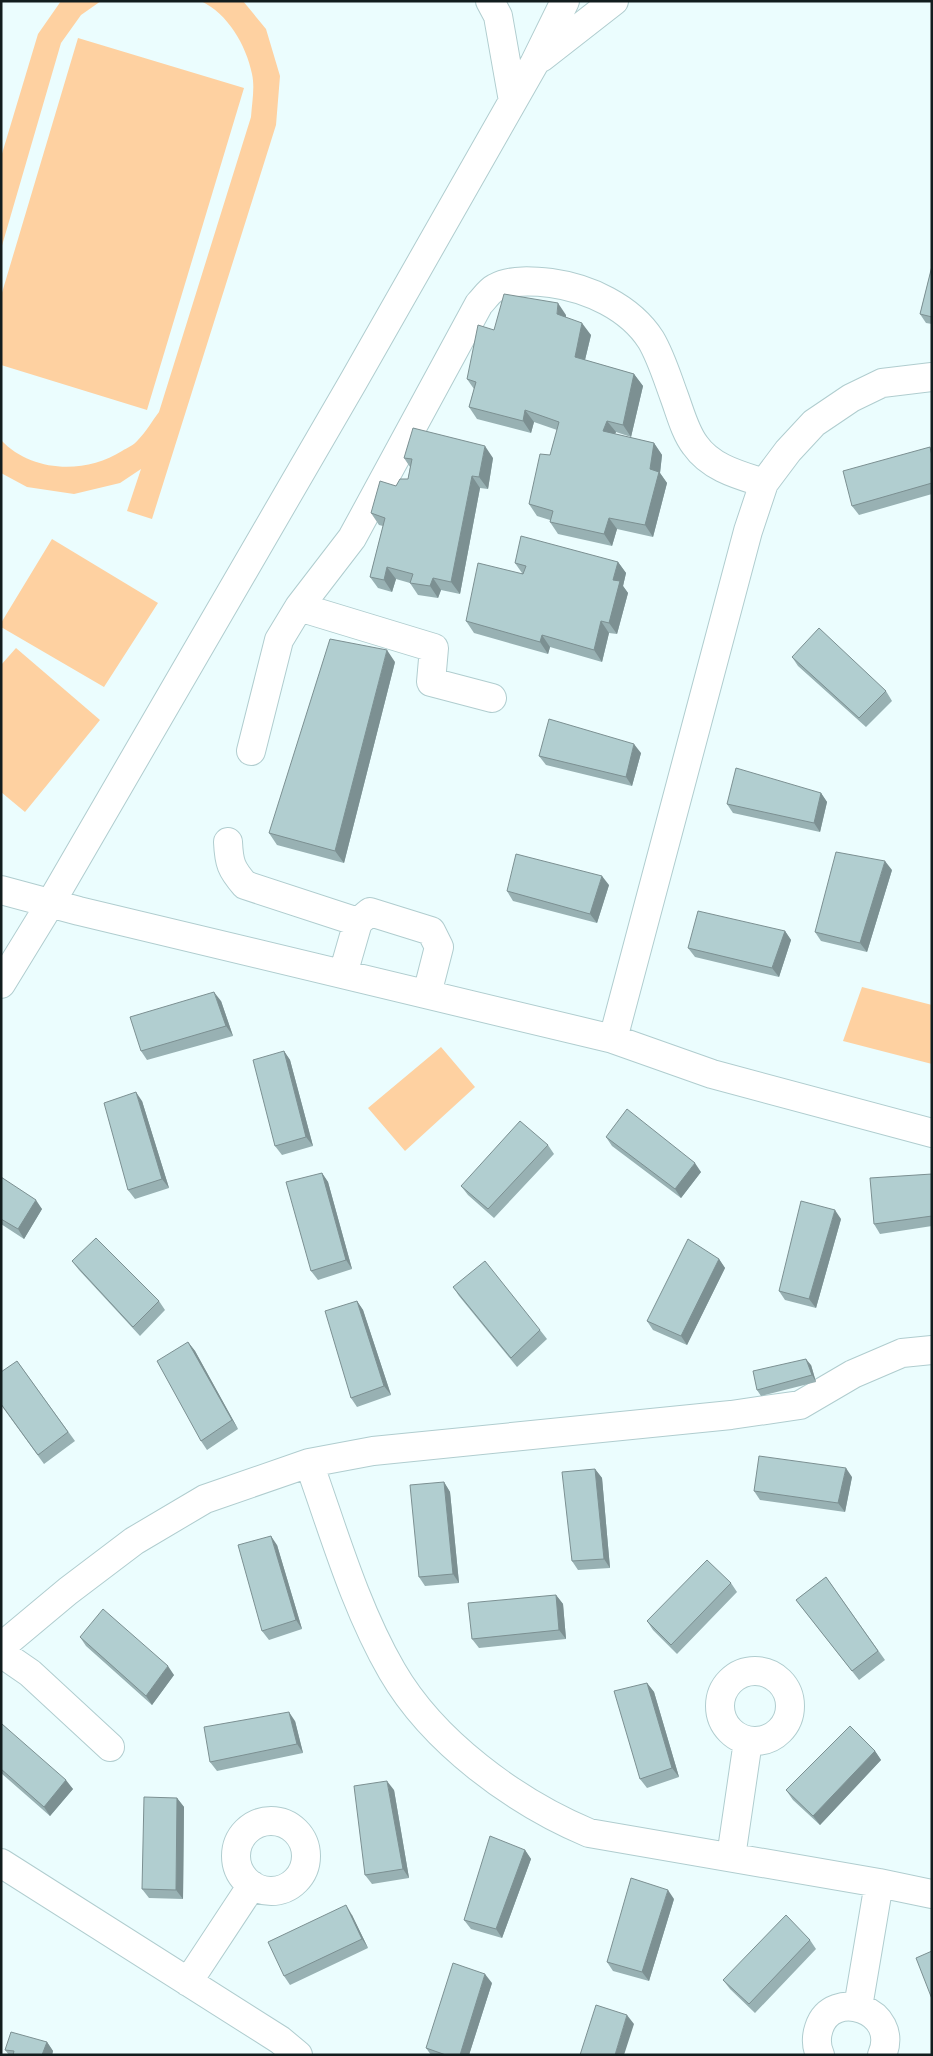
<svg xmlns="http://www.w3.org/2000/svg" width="933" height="2056" viewBox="0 0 933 2056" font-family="'Source Serif 4',serif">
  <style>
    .green { fill: #fed1a1 }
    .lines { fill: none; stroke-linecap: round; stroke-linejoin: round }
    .minor-casing { stroke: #b0cdcf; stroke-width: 30 }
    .minor { stroke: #fff; stroke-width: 28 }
    .wall { fill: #98b1b3 }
    .shaded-wall { fill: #7c9092 }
    .building { fill: #b1ced0; stroke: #7c9092 }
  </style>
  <rect width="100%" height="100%" fill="#ebfdfe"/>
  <path class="green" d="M 61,1 L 101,1 L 81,15 L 61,43 L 1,249 L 1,157 L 38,34 Z
    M 201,1 L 243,1 L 266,29 L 280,76 L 276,125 L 152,519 L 127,511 L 141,469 L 120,483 L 74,494 L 27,487 L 1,473 L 1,440 C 32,473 86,474 122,451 C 127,448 134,445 138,440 C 146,432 152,421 159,412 L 251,117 C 252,103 255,87 252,74 C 246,45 228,14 201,1 Z
    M 78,38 L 244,88 L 147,410 L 1,365 L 1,296 Z
    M 52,539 L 158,603 L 104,687 L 1,627 L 1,623 Z
    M 16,648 L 100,720 L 25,812 L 1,792 L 1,665 Z
    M 862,987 L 932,1005 L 932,1064 L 843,1041 Z
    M 441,1047 L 475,1087 L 405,1151 L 368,1108 Z"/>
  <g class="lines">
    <g class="minor-casing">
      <path id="minor" d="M 490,1 L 498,16 L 513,101
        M 541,58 L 614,1
        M 299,607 L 434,648 L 431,682 L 492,698
        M 251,751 L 279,640 L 299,607 L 352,538 L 479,304 C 484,299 489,291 495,288 C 511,279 534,281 551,283 C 588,288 630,307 651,340 C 661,357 667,377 674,396 C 680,412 685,432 695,445 C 711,468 739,475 764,483
        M 228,842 C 229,863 231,869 245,885 L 358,922
        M 1,890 L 79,911 L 613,1039 L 712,1074 L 932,1133
        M 343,974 L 358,922 L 370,912 L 431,931 L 439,947 L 427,994
        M 1,984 L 50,904 L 353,382 L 534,64 L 565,1
        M 613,1039 L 748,531 L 764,483 L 788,451 L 814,423 L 851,398 L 882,383 L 932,377
        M 309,1463 C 334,1533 355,1607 392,1671 C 433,1742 515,1802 589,1833 L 879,1883 L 932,1894
        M 1,1647 L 68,1591 L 134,1541 L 205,1499 L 309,1463 L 373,1451 L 731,1415 L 800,1405 L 853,1374 L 902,1353 L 932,1350
        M 1,1653 L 30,1673 L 110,1747
        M720 1706a35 35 0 1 1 70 0a35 35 0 1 1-70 0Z
        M236 1856a35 35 0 1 1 70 0a35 35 0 1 1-70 0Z
        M 731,1857 L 748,1741
        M 1,1863 L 280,2040 L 298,2055
        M 188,1982 L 252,1885
        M 858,2007 L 879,1883
        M 820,2055 C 816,2046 816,2037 819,2028 C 832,1987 901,2010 882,2055"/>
    </g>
    <use href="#minor" class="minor"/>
  </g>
  <path class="wall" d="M 932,266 L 932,324 L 926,323 L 920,314 Z
    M 566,315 L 566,318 L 591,335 L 585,360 L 634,374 L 643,386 L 631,437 L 616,432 L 615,434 L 654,443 L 662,455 L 660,473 L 667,483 L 653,537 L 617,529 L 612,546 L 558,534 L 550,522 L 550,520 L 537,516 L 529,504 L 550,455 L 557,430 L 534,422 L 531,433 L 477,419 L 469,407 L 474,389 L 467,379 L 494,330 Z
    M 932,450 L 932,494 L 859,515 L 852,506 Z
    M 404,458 L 493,458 L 488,489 L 480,488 L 460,594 L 441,590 L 438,598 L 418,595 L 410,583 L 396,579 L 392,592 L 378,588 L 370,577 L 383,526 L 379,525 L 371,513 L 408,479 L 410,467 Z
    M 618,562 L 626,573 L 623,586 L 628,593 L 617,634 L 609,633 L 602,662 L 550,647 L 548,654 L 474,633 L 466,621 L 522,573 L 515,563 Z
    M 792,657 L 886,691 L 892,701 L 866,727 L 798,666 Z
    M 395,662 L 344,863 L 277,845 L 269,833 Z
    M 641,753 L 632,786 L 546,765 L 539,756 Z
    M 821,793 L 827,802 L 820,832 L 733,813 L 727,804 Z
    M 892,870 L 867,952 L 821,941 L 815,932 Z
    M 609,885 L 597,923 L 513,901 L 507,891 Z
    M 785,931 L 791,940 L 779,977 L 695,957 L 688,948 Z
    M 221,1001 L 233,1036 L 147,1060 L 141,1051 Z
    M 284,1051 L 290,1060 L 313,1146 L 282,1155 L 275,1146 Z
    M 142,1101 L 169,1188 L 135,1199 L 128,1190 Z
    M 606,1137 L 701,1172 L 681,1198 L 612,1146 Z
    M 548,1145 L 554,1154 L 494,1218 L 468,1195 L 461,1186 Z
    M 322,1173 L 328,1182 L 352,1269 L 318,1280 L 311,1271 Z
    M 932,1174 L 932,1226 L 880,1234 L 874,1224 Z
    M 1,1177 L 42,1209 L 24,1239 L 1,1224 Z
    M 841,1219 L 816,1308 L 785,1300 L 779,1291 Z
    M 719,1259 L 725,1268 L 687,1345 L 653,1330 L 647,1321 Z
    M 72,1261 L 159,1301 L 165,1310 L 140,1336 L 79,1270 Z
    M 453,1287 L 540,1330 L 547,1339 L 517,1367 L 459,1296 Z
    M 357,1301 L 363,1310 L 391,1395 L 357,1407 L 351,1398 Z
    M 188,1342 L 195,1351 L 238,1429 L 207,1450 L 201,1441 Z
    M 17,1361 L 75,1441 L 44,1464 L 1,1405 Z
    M 811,1365 L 816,1382 L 761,1396 L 757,1390 Z
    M 595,1469 L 602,1478 L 610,1568 L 578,1570 L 572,1561 Z
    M 852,1477 L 845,1512 L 760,1500 L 754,1491 Z
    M 444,1482 L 450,1492 L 459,1583 L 425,1586 L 419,1577 Z
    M 277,1545 L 302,1629 L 269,1640 L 262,1631 Z
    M 826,1577 L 885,1660 L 859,1680 L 796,1600 Z
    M 731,1583 L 737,1592 L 677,1654 L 653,1630 L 647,1621 Z
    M 556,1595 L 563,1604 L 566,1639 L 479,1648 L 472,1639 Z
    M 80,1637 L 174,1675 L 152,1705 L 86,1646 Z
    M 647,1683 L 654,1692 L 679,1777 L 647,1788 L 640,1779 Z
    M 295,1721 L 303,1753 L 217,1771 L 210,1762 Z
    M 1,1724 L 73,1789 L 50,1816 L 1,1773 Z
    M 875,1751 L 881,1760 L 820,1825 L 793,1800 L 786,1790 Z
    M 394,1790 L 409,1878 L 372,1884 L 365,1875 Z
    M 177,1798 L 184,1807 L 183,1899 L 149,1898 L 142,1889 Z
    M 525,1850 L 531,1859 L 502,1938 L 471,1929 L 464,1920 Z
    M 674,1899 L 649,1981 L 613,1971 L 607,1962 Z
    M 352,1915 L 368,1948 L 290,1985 L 284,1976 Z
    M 810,1940 L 816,1949 L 755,2013 L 730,1989 L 723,1980 Z
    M 492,1983 L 469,2055 L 431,2055 L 426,2048 Z
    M 47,2042 L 53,2051 L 52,2055 L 9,2055 L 5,2050 Z"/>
  <path class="shaded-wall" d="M 558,303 L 566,315 L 565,326 L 557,314 Z
    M 582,323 L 591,335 L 583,368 L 575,357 Z
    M 634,374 L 643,386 L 631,437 L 623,425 Z
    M 525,410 L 534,422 L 531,433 L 523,421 Z
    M 607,421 L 616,432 L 611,442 L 603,431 Z
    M 654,443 L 662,455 L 660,473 L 667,483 L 653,537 L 645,525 L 650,469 Z
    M 485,446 L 493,458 L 488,489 L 479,477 Z
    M 472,476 L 480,488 L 460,594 L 451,582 Z
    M 609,518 L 617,529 L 612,546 L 604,534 Z
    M 618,562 L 626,573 L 623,586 L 628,593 L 617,634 L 609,623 L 613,580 Z
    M 387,567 L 396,579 L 392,592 L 384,580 Z
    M 433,578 L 441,590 L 438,598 L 430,586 Z
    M 601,621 L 609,633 L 602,662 L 594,650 Z
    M 542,635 L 550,647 L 548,654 L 540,642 Z
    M 387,650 L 395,662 L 344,863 L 335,851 Z
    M 634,744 L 641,753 L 632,786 L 626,777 Z
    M 821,793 L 827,802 L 820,832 L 814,823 Z
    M 885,861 L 892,870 L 867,952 L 860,943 Z
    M 602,876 L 609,885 L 597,923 L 590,914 Z
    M 785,931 L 791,940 L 779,977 L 772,968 Z
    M 214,992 L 221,1001 L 233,1036 L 226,1026 Z
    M 284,1051 L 290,1060 L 313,1146 L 306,1137 Z
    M 136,1092 L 142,1101 L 169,1188 L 162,1179 Z
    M 695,1163 L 701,1172 L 681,1198 L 675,1189 Z
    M 322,1173 L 328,1182 L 352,1269 L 346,1260 Z
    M 36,1200 L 42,1209 L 24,1239 L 18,1229 Z
    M 835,1210 L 841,1219 L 816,1308 L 809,1299 Z
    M 719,1259 L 725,1268 L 687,1345 L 681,1336 Z
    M 357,1301 L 363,1310 L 391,1395 L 384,1386 Z
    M 188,1342 L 195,1351 L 238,1429 L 232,1420 Z
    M 806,1359 L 811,1365 L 816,1382 L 812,1375 Z
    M 846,1468 L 852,1477 L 845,1512 L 838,1503 Z
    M 595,1469 L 602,1478 L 610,1568 L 604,1559 Z
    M 444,1482 L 450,1492 L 459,1583 L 453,1574 Z
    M 271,1536 L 277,1545 L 302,1629 L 296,1620 Z
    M 556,1595 L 563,1604 L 566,1639 L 559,1630 Z
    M 168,1666 L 174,1675 L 152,1705 L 146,1696 Z
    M 647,1683 L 654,1692 L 679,1777 L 672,1768 Z
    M 289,1712 L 295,1721 L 303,1753 L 297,1744 Z
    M 875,1751 L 881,1760 L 820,1825 L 813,1816 Z
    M 66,1780 L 73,1789 L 50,1816 L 44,1807 Z
    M 387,1781 L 394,1790 L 409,1878 L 403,1869 Z
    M 177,1798 L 184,1807 L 183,1899 L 176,1890 Z
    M 525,1850 L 531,1859 L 502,1938 L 496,1929 Z
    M 668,1890 L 674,1899 L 649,1981 L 642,1972 Z
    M 346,1905 L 352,1915 L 368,1948 L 362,1939 Z
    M 485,1974 L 492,1983 L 469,2055 L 460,2055 Z
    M 627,2015 L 634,2024 L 624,2055 L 615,2055 Z
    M 47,2042 L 53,2051 L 52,2055 L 42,2055 Z"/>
  <path class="building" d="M 932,266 L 932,317 L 920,314 Z
    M 504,294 L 558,303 L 557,314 L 582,323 L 575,357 L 634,374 L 623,425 L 607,421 L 603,431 L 654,443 L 650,469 L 659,472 L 645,525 L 609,518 L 604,534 L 550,522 L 553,511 L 529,504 L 540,454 L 550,455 L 559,422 L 525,410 L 523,421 L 469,407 L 476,382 L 467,379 L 478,325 L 494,330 Z
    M 413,428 L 485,446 L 479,477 L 472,476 L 451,582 L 433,578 L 430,586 L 410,583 L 413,574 L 387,567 L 384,580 L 370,577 L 385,518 L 371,513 L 380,481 L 396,486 L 400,479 L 408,479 L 412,459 L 404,458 Z
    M 930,447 L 932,456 L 932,483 L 852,506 L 843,471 Z
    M 521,536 L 618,562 L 613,580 L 620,581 L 609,623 L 601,621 L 594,650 L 542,635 L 540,642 L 466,621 L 478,563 L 523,574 L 526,566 L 515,563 Z
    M 819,628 L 886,691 L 859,718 L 792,657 Z
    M 330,639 L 387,650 L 335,851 L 269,833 Z
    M 549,719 L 634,744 L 626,777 L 539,756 Z
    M 736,768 L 821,793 L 814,823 L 727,804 Z
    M 836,852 L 885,861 L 860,943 L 815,932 Z
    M 516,854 L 602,876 L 590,914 L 507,891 Z
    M 698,911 L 785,931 L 772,968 L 688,948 Z
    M 214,992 L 226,1026 L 141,1051 L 130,1017 Z
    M 284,1051 L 306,1137 L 275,1146 L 253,1060 Z
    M 136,1092 L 162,1179 L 128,1190 L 104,1103 Z
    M 627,1109 L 695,1163 L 675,1189 L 606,1137 Z
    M 520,1121 L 548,1145 L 488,1209 L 461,1186 Z
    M 322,1173 L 346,1260 L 311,1271 L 286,1182 Z
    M 932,1174 L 932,1216 L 874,1224 L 870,1178 Z
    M 1,1177 L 36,1200 L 18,1229 L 1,1219 Z
    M 801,1201 L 835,1210 L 809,1299 L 779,1291 Z
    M 96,1238 L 159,1301 L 133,1327 L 72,1261 Z
    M 688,1239 L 719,1259 L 681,1336 L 647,1321 Z
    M 485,1261 L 540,1330 L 511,1358 L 453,1287 Z
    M 357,1301 L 384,1386 L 351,1398 L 325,1311 Z
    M 188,1342 L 232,1420 L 201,1441 L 157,1361 Z
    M 806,1359 L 812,1375 L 757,1390 L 753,1371 Z
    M 17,1361 L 68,1432 L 38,1455 L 1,1404 L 1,1372 Z
    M 759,1456 L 846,1468 L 838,1503 L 754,1491 Z
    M 595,1469 L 604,1559 L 572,1561 L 562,1472 Z
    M 444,1482 L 453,1574 L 419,1577 L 410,1485 Z
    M 271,1536 L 296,1620 L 262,1631 L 238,1545 Z
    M 707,1560 L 731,1583 L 671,1645 L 647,1621 Z
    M 826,1577 L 878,1651 L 852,1671 L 796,1600 Z
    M 556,1595 L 559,1630 L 472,1639 L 468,1603 Z
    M 103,1609 L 168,1666 L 146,1696 L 80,1637 Z
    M 647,1683 L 672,1768 L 640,1779 L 614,1691 Z
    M 289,1712 L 297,1744 L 210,1762 L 204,1727 Z
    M 1,1724 L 2,1724 L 66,1780 L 44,1807 L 1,1769 Z
    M 850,1726 L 875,1751 L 813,1816 L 786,1790 Z
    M 387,1781 L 403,1869 L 365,1875 L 354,1786 Z
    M 144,1797 L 177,1798 L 176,1890 L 142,1889 Z
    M 490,1836 L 525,1850 L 496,1929 L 464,1920 Z
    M 631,1878 L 668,1890 L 642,1972 L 607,1962 Z
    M 346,1905 L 362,1939 L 284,1976 L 268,1942 Z
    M 786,1915 L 810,1940 L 749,2004 L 723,1980 Z
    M 932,1951 L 932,1999 L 916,1958 Z
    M 453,1963 L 485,1974 L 460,2055 L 446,2055 L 426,2048 Z
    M 596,2005 L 627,2015 L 615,2055 L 580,2055 Z
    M 11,2032 L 47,2042 L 42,2055 L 13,2055 L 14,2051 L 5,2050 Z"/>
  <rect width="933" height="2056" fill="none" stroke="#121d1e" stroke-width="5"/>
</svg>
